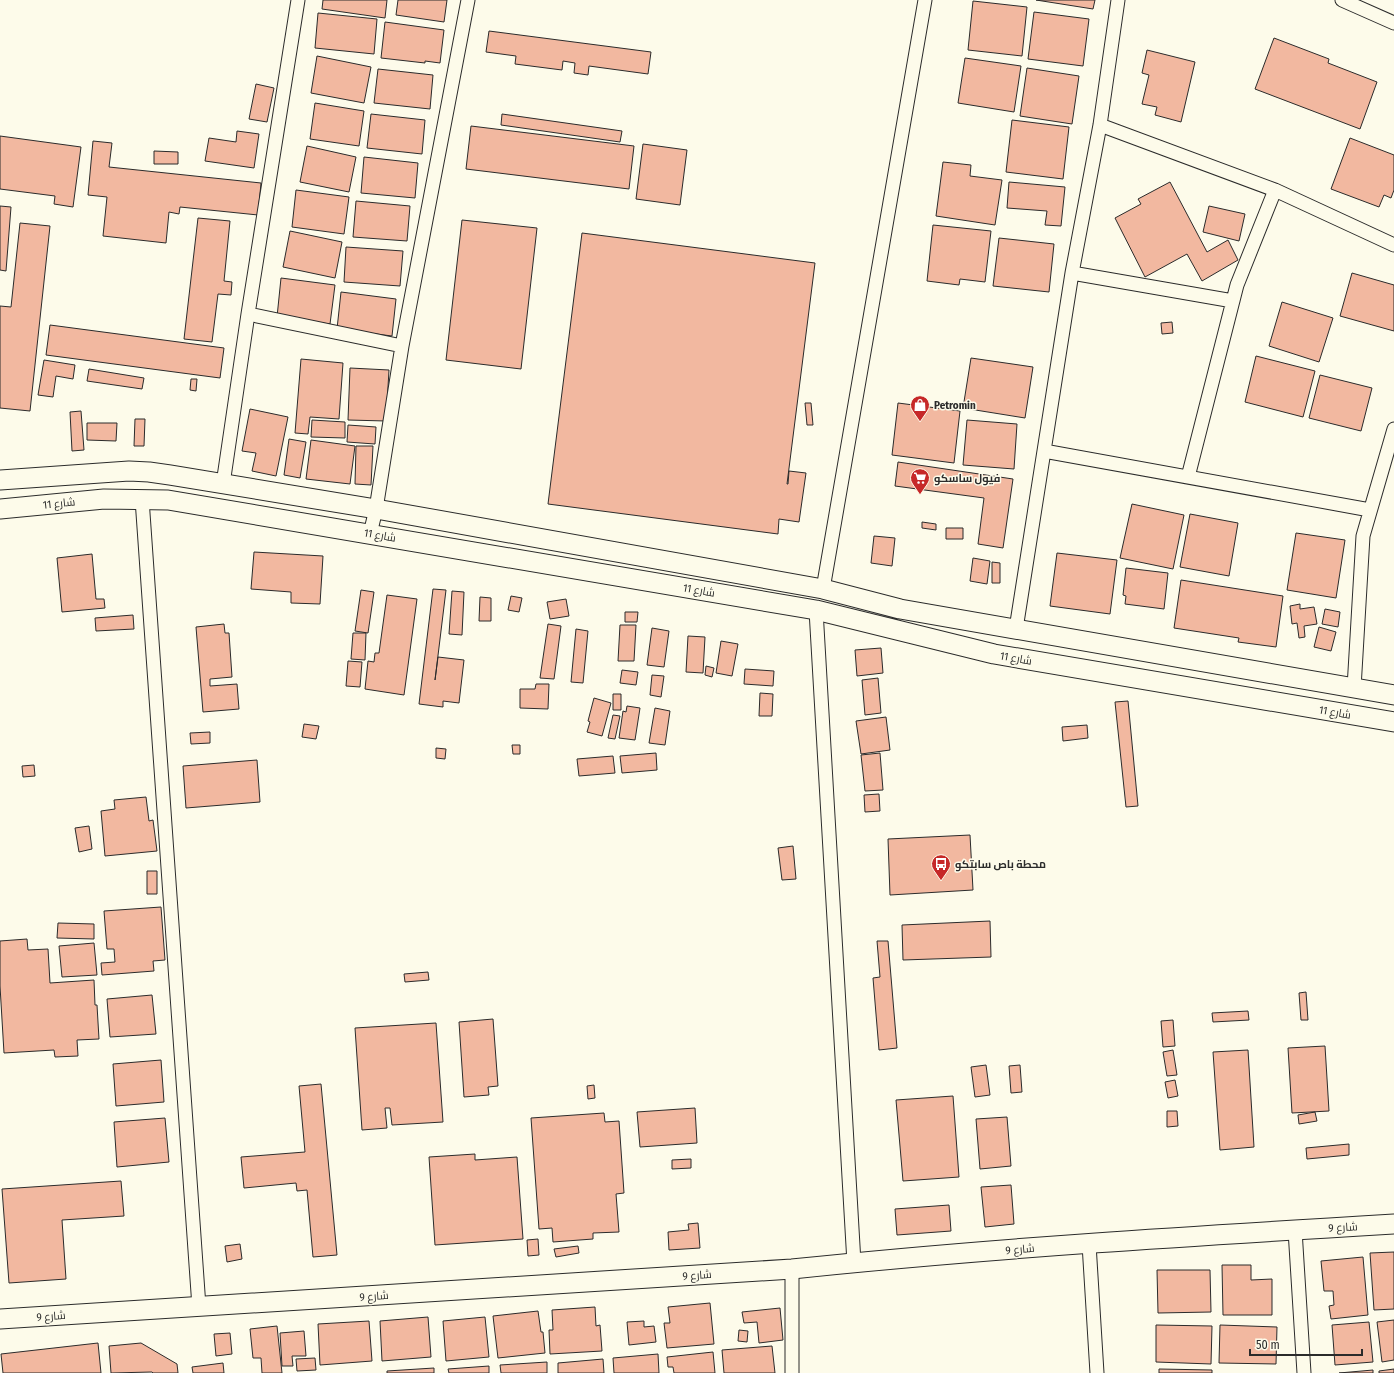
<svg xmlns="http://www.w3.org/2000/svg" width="1394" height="1373" viewBox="0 0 1394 1373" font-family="'Fira Sans Condensed',Cairo,sans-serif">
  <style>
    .building { fill: #f2b8a0; stroke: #2b2b2b }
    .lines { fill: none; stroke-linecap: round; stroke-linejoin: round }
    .street-casing { stroke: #2b2b2b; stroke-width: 15 }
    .secondary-casing { stroke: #2b2b2b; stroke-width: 21 }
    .street { stroke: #fdfbea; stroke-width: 13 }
    .secondary { stroke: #fdfbea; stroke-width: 19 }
    .labels { text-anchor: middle; stroke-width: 3; stroke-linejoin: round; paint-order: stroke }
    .poi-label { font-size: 11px; font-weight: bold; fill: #2b2b2b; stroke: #fdfbea; text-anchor: start }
    .street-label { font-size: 11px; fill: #2b2b2b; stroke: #fdfbea }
  </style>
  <rect width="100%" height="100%" fill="#fdfbea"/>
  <path class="building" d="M 323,0 L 387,0 L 385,18 L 322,9 Z
    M 398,0 L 447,0 L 444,22 L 396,15 Z
    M 1036,0 L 1095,0 L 1093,9 Z
    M 973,1 L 1027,7 L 1022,56 L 968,50 Z
    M 1034,12 L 1089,19 L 1083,66 L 1028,59 Z
    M 318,13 L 377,19 L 374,54 L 315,48 Z
    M 385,22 L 444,30 L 440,63 L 425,61 L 425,63 L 381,58 Z
    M 489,31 L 651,52 L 648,74 L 589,66 L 588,75 L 574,73 L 575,63 L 563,61 L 562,70 L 515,64 L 516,56 L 486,52 Z
    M 1274,38 L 1329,59 L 1328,63 L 1377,82 L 1360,129 L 1255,89 Z
    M 1147,50 L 1195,62 L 1181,122 L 1155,115 L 1157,107 L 1142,104 L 1149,75 L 1142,73 Z
    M 317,56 L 371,67 L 364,103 L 311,93 Z
    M 965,58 L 1021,66 L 1014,112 L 958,103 Z
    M 1027,68 L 1079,76 L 1072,124 L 1020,116 Z
    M 378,69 L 433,75 L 430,109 L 374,103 Z
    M 256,84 L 274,88 L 267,122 L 249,119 Z
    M 315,103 L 364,111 L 359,146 L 310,139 Z
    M 371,114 L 425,120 L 422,154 L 367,148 Z
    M 502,114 L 622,131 L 620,142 L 501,125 Z
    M 1012,120 L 1069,127 L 1063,179 L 1006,172 Z
    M 471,126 L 634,146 L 629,189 L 466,169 Z
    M 237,131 L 259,134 L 254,168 L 205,161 L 209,138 L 236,142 Z
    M 0,136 L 81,147 L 73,207 L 54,204 L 55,196 L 0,189 Z
    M 1350,138 L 1394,155 L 1394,190 L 1391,198 L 1384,195 L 1379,207 L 1331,189 Z
    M 93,141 L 112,143 L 109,167 L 261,183 L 258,215 L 180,207 L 179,214 L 169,212 L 166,243 L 103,236 L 107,197 L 88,195 Z
    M 643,144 L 687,150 L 680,205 L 636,199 Z
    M 307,146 L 356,157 L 349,192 L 300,182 Z
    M 154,151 L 178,152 L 178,164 L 154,164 Z
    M 364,157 L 418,163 L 415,198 L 361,193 Z
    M 943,162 L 971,165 L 970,176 L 1002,180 L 995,225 L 936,216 Z
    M 1009,182 L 1065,187 L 1061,226 L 1045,225 L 1047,211 L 1007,208 Z
    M 1170,182 L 1207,252 L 1228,240 L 1238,260 L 1202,281 L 1187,254 L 1145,277 L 1115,218 L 1141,204 L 1138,199 Z
    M 296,190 L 349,197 L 344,234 L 292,227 Z
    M 356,201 L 410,206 L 407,241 L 353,237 Z
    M 0,206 L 11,207 L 6,271 L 0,270 Z
    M 1209,206 L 1245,214 L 1239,241 L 1203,232 Z
    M 198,218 L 230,221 L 224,281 L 232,282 L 231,295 L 218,294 L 212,342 L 184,339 Z
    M 462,220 L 537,228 L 521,369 L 446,360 Z
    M 20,223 L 50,226 L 30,411 L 0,408 L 0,306 L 11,307 Z
    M 933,225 L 991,231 L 985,282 L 960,279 L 959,285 L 927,281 Z
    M 290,231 L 342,242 L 335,278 L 283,267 Z
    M 582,233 L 815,263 L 787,484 L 788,484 L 789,471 L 806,473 L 799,522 L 779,519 L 778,534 L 548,504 Z
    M 999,238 L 1054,244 L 1049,292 L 993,286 Z
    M 346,247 L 403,251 L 400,286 L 344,282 Z
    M 1352,273 L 1394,285 L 1394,331 L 1340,316 Z
    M 281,278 L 335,285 L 330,324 L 277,317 Z
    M 341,292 L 396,299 L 392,336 L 337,329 Z
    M 1282,302 L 1333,318 L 1319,362 L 1269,346 Z
    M 1172,322 L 1173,333 L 1162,334 L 1161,323 Z
    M 50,325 L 224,348 L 220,378 L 46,355 Z
    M 1256,356 L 1315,371 L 1303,417 L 1245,402 Z
    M 971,358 L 1033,367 L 1025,418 L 963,408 Z
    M 301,359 L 343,363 L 339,419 L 310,417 L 308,434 L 295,433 Z
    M 44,360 L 75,365 L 73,379 L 56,376 L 53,397 L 38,395 Z
    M 350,368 L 389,370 L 386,421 L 348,420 Z
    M 89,369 L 144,378 L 142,389 L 87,381 Z
    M 1320,375 L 1372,388 L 1361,431 L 1309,418 Z
    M 191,379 L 197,379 L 196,391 L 190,390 Z
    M 805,403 L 811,403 L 813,425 L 807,425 Z
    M 898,403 L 960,411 L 954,463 L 892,455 Z
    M 250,409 L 288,417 L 276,476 L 252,471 L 256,453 L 242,451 Z
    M 81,411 L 84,450 L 72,451 L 70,412 Z
    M 135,419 L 145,419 L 144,446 L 134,446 Z
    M 312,420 L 345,422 L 345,438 L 311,437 Z
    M 967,420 L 1017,424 L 1014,469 L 963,465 Z
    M 87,423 L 117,423 L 116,441 L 87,440 Z
    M 348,425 L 376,427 L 375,444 L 347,442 Z
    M 289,439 L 306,442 L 300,478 L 284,475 Z
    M 311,440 L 355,446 L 350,484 L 306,479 Z
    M 356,446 L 373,446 L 371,485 L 355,484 Z
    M 898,462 L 1013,479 L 1003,548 L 978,544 L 984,498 L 895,486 Z
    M 1132,504 L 1184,515 L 1173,569 L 1120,558 Z
    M 1190,514 L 1238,523 L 1229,576 L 1180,567 Z
    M 922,522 L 936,524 L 936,530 L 922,528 Z
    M 946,528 L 963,528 L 963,539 L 946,539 Z
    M 1296,533 L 1345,540 L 1336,598 L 1287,590 Z
    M 874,536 L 895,538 L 892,566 L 871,563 Z
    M 254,552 L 323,556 L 320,604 L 291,603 L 291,592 L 251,589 Z
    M 1057,553 L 1117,560 L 1110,614 L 1050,606 Z
    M 92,554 L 96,599 L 104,599 L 105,608 L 62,612 L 57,558 Z
    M 973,558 L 990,561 L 987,584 L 970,581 Z
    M 992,562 L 1000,563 L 1000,583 L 992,583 Z
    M 1126,568 L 1168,573 L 1164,609 L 1125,604 L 1126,596 L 1123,595 Z
    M 1181,580 L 1283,596 L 1276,647 L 1238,642 L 1239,638 L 1174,628 Z
    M 433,589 L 446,590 L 435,680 L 438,657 L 464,660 L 459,703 L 443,701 L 443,707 L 419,704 Z
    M 361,590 L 374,592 L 368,633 L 355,631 Z
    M 452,591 L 464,592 L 462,635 L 449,634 Z
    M 387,595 L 417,599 L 404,695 L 365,689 L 368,661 L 374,662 L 375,653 L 379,653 Z
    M 511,596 L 522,598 L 519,612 L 508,610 Z
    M 480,597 L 491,598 L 491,621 L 479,621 Z
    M 566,599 L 569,616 L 550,619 L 547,602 Z
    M 1300,604 L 1300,609 L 1314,607 L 1317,624 L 1304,626 L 1305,637 L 1299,638 L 1297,623 L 1292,624 L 1290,606 Z
    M 1325,609 L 1340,612 L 1338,627 L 1322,624 Z
    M 625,612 L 638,612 L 637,622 L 625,622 Z
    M 133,615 L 134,629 L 96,631 L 95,618 Z
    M 224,624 L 225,633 L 229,633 L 232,677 L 210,679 L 210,686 L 237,684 L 239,709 L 203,712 L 196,627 Z
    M 548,624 L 561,626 L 554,679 L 540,678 Z
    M 620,625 L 636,625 L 634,661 L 618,661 Z
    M 1319,627 L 1336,632 L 1331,651 L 1314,647 Z
    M 652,628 L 669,631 L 664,667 L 647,665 Z
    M 576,629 L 588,631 L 583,683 L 571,682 Z
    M 353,633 L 366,633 L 365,660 L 351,659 Z
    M 688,636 L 705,637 L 703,673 L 686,672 Z
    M 721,641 L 738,644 L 732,676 L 716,673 Z
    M 881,648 L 883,673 L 857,676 L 855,650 Z
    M 348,661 L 362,662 L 360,687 L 346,686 Z
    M 706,666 L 714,668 L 712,677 L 705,675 Z
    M 745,669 L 774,671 L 773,686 L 744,684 Z
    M 622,670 L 638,672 L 636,685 L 620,683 Z
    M 652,675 L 664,676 L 661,697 L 650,695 Z
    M 878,678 L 881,713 L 865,715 L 862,680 Z
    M 536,684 L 549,684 L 548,709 L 520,708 L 520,689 L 535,689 Z
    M 760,693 L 773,694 L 772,716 L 759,716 Z
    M 613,694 L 621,694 L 621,710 L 613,710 Z
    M 594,698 L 611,703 L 602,736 L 587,732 L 590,722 L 588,721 Z
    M 1128,701 L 1138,806 L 1126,807 L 1115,702 Z
    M 627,706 L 640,708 L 635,740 L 619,738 L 623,711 L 626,712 Z
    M 655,708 L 670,711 L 665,745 L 649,743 Z
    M 613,715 L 620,716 L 615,739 L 608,738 Z
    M 886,717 L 890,750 L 861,754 L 856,721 Z
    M 304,724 L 319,726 L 316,739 L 302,737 Z
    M 1087,725 L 1088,738 L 1063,741 L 1062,727 Z
    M 210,732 L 210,743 L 191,744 L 190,733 Z
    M 512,745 L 520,745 L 520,754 L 513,754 Z
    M 436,748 L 446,749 L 445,759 L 436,758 Z
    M 656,753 L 657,770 L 622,773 L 620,756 Z
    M 880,753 L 883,790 L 865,791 L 861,755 Z
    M 613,756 L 615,773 L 579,776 L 577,759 Z
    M 257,760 L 260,802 L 186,808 L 183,766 Z
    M 34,765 L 35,776 L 23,777 L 22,766 Z
    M 879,794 L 880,811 L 865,812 L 864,795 Z
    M 146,797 L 149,821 L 153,820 L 157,851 L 105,856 L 101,811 L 115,809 L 114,800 Z
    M 89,826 L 92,849 L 79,852 L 75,828 Z
    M 970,835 L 973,890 L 890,895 L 888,839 Z
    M 793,846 L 796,879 L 782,880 L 778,848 Z
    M 147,871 L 157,871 L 157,894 L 147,894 Z
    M 161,907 L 165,960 L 153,961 L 154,971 L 102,975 L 101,963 L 115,962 L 114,949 L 107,949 L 104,911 Z
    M 990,921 L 991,957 L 903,960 L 902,925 Z
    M 58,923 L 94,924 L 94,939 L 57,938 Z
    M 27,939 L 28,950 L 48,949 L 50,983 L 94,980 L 95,1005 L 97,1005 L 99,1039 L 77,1040 L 78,1056 L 55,1057 L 54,1050 L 4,1053 L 0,986 L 0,941 Z
    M 877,941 L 888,941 L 897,1048 L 879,1050 L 873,978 L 880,977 Z
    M 94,943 L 97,975 L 62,977 L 59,946 Z
    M 428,972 L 429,980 L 405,982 L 404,974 Z
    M 1306,992 L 1308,1020 L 1301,1020 L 1299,993 Z
    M 152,995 L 156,1034 L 110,1037 L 107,999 Z
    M 1248,1011 L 1249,1020 L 1213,1022 L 1212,1013 Z
    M 493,1019 L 498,1086 L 488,1087 L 489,1095 L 464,1097 L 459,1022 Z
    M 1173,1020 L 1175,1046 L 1163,1047 L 1161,1021 Z
    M 436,1023 L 443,1122 L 392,1125 L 390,1108 L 385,1108 L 387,1128 L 362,1130 L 355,1028 Z
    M 1325,1046 L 1329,1111 L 1292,1113 L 1288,1048 Z
    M 1173,1050 L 1177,1075 L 1167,1076 L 1163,1052 Z
    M 1248,1050 L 1254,1147 L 1220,1150 L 1213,1052 Z
    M 161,1060 L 164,1102 L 116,1106 L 113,1064 Z
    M 986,1065 L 990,1095 L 975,1097 L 971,1067 Z
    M 1020,1065 L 1022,1092 L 1011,1093 L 1009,1066 Z
    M 1175,1080 L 1178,1096 L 1168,1098 L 1165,1082 Z
    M 321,1084 L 337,1255 L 313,1257 L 307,1190 L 297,1191 L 296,1183 L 244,1188 L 241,1157 L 305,1152 L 299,1086 Z
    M 594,1085 L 595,1098 L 588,1099 L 587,1086 Z
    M 953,1096 L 959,1177 L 903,1181 L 896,1100 Z
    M 695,1108 L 697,1143 L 640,1147 L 637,1112 Z
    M 1167,1111 L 1177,1111 L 1178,1126 L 1167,1127 Z
    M 1315,1112 L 1317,1121 L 1299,1124 L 1298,1115 Z
    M 604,1113 L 605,1122 L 619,1121 L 624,1193 L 616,1194 L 619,1232 L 593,1233 L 593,1239 L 553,1242 L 552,1228 L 539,1229 L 531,1118 Z
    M 1007,1117 L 1011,1166 L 980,1169 L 976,1119 Z
    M 165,1118 L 169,1162 L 117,1167 L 114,1122 Z
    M 1349,1144 L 1349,1155 L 1307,1159 L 1306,1148 Z
    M 475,1154 L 475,1160 L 517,1157 L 523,1239 L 435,1245 L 429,1157 Z
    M 691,1159 L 691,1168 L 672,1169 L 672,1160 Z
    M 121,1181 L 124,1216 L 62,1220 L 66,1279 L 9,1283 L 2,1189 Z
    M 1011,1185 L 1014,1224 L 985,1227 L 981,1187 Z
    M 949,1205 L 951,1231 L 897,1235 L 895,1209 Z
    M 698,1223 L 700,1248 L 669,1250 L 668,1232 L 689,1230 L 688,1224 Z
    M 538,1239 L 539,1255 L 528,1256 L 527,1240 Z
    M 240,1244 L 242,1259 L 227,1262 L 225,1246 Z
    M 578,1246 L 579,1253 L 556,1257 L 554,1249 Z
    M 1394,1252 L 1394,1309 L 1374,1310 L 1370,1253 Z
    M 1363,1257 L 1368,1315 L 1331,1319 L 1329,1306 L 1334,1305 L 1333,1291 L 1324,1291 L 1321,1261 Z
    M 1222,1265 L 1251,1265 L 1251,1280 L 1272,1279 L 1272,1315 L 1223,1315 Z
    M 1157,1270 L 1210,1270 L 1211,1312 L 1158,1313 Z
    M 710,1303 L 714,1344 L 667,1348 L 664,1323 L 670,1323 L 668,1307 Z
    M 595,1307 L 596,1326 L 600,1325 L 602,1351 L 550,1354 L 549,1330 L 553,1330 L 552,1310 Z
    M 780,1308 L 783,1340 L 759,1343 L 757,1322 L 744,1323 L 742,1312 Z
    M 538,1311 L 541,1332 L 543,1332 L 545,1353 L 498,1358 L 493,1316 Z
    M 428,1317 L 431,1357 L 382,1361 L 380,1321 Z
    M 485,1317 L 489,1357 L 446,1361 L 443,1321 Z
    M 1394,1320 L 1394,1360 L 1382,1362 L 1377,1322 Z
    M 369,1321 L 372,1361 L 320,1365 L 318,1324 Z
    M 644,1321 L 644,1327 L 654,1326 L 656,1342 L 629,1345 L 627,1322 Z
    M 1369,1322 L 1373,1362 L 1335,1365 L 1332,1325 Z
    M 1156,1325 L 1212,1326 L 1211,1364 L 1156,1362 Z
    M 1220,1325 L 1277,1327 L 1276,1364 L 1219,1363 Z
    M 277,1326 L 282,1373 L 262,1373 L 261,1358 L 253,1358 L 250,1329 Z
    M 739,1330 L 748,1331 L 747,1342 L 738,1341 Z
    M 304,1331 L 306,1356 L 292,1356 L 293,1366 L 282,1366 L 280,1333 Z
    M 230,1333 L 232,1354 L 216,1356 L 214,1334 Z
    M 98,1343 L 101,1373 L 3,1373 L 1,1354 Z
    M 141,1343 L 177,1364 L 178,1373 L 153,1373 L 152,1372 L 111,1373 L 109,1346 Z
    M 772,1346 L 775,1373 L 724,1373 L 722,1350 Z
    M 713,1352 L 715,1373 L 674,1373 L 673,1367 L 668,1367 L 667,1357 Z
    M 658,1354 L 659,1373 L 614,1373 L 613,1358 Z
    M 315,1358 L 316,1370 L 297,1371 L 296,1359 Z
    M 603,1359 L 604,1373 L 558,1373 L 558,1363 Z
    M 547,1362 L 547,1373 L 501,1373 L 500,1365 Z
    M 223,1363 L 224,1373 L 193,1373 L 192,1367 Z
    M 489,1366 L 489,1373 L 449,1373 L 448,1369 Z
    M 434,1368 L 434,1373 L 387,1373 L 387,1371 Z
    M 1159,1369 L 1212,1370 L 1212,1373 L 1159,1373 Z
    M 1394,1369 L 1394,1373 L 1379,1373 L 1379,1371 Z
    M 1373,1370 L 1373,1373 L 1339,1373 Z"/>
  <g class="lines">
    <g class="street-casing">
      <path id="street" d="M 1342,0 L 1394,23
        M 1100,125 L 1275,190 L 1394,245
        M 1072,273 L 1233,301
        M 248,314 L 402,346
        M 1044,451 L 1370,510
        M 1188,477 L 1237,285 L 1275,190
        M 223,484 L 248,314 L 298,0
        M 142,499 L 199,1307
        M 370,534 L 376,509 L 402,346 L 468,0
        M 823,589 L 925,0
        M 816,610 L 854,1263
        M 1016,629 L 1072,273 L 1100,125 L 1118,0
        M 1354,688 L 1363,536 L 1394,429
        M 1295,1230 L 1304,1373
        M 1089,1244 L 1097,1373
        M 792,1373 L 792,1269"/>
    </g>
    <g class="secondary-casing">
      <path id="secondary" d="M 0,480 L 129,471 L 149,472 L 170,475 L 376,509 L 823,589 L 900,609 L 1394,695
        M 0,509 L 104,499 L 168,500 L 816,610 L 994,654 L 1394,722
        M 0,1319 L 792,1269 C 992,1248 1193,1236 1394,1224"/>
    </g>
    <use href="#street" class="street"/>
    <use href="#secondary" class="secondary"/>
  </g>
  <defs>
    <g id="shop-pin" transform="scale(1)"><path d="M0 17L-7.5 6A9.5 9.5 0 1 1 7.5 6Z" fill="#c62828" stroke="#fdfbea"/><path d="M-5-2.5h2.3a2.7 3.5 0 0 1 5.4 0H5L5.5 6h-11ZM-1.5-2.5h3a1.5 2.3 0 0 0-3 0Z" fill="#fff"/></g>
    <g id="supermarket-pin" transform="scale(1)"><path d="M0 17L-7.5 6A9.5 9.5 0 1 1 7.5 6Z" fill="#c62828" stroke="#fdfbea"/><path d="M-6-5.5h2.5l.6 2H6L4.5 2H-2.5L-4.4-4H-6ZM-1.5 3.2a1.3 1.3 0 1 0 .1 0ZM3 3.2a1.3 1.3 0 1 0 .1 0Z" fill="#fff"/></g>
    <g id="bus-pin" transform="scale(1)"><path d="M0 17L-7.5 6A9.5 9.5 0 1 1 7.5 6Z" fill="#c62828" stroke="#fdfbea"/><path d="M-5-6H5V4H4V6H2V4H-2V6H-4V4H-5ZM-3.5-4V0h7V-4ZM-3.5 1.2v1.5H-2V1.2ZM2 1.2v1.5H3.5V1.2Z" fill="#fff"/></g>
  </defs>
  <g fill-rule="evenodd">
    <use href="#shop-pin" x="920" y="405"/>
    <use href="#supermarket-pin" x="920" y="478"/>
    <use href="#bus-pin" x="941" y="864"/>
  </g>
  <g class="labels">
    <g class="poi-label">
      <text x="934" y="409">Petromin</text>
      <text x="934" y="482">فيول ساسكو</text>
      <text x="955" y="868">محطة باص سابتكو</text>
    </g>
    <g class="street-label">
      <text transform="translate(59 503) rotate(-6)" y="4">شارع 11</text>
      <text transform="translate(380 535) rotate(10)" y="4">شارع 11</text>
      <text transform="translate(699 590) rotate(10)" y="4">شارع 11</text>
      <text transform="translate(1016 658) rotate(10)" y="4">شارع 11</text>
      <text transform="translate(1335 712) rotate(10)" y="4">شارع 11</text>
      <text transform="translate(1343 1227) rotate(-3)" y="4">شارع 9</text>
      <text transform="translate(1020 1249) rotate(-5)" y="4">شارع 9</text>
      <text transform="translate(697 1275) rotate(-4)" y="4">شارع 9</text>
      <text transform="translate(374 1296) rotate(-4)" y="4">شارع 9</text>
      <text transform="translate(51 1316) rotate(-4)" y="4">شارع 9</text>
    </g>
  </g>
  <path d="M1250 1349v6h112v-6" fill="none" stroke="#2b2b2b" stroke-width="2"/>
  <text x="1256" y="1349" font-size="12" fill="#2b2b2b" stroke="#fdfbea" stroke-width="3" paint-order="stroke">50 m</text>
</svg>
